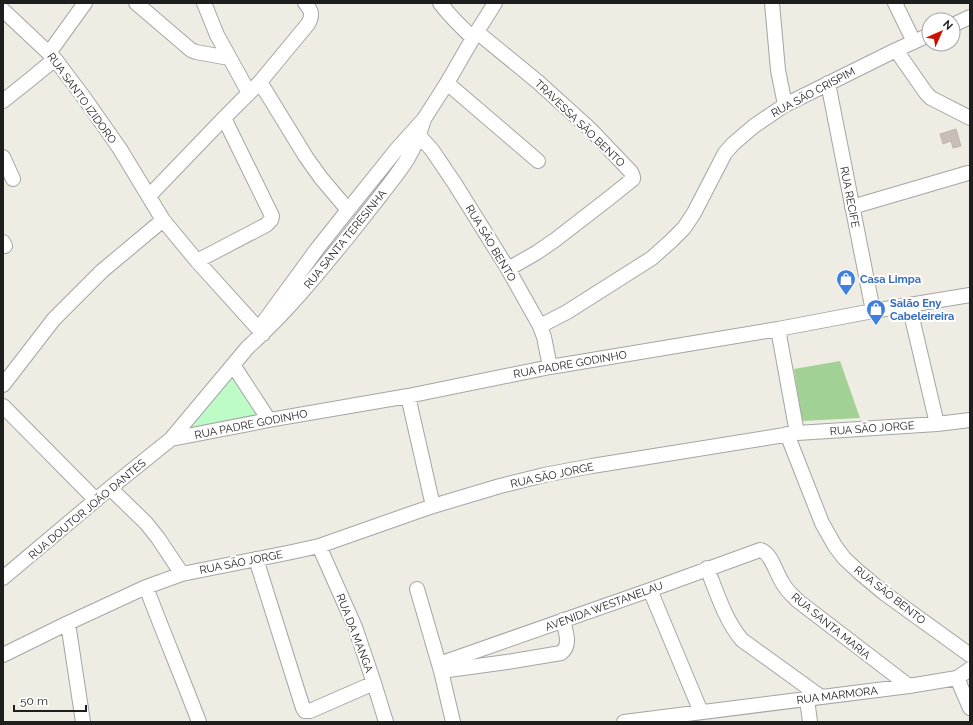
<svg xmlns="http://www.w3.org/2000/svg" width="973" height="725" viewBox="0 0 973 725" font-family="Raleway,sans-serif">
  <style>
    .forest { fill: #a2d195 }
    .park { fill: #bdfcc7 }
    .building { fill: #c7bfb6; stroke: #c2b4a4 }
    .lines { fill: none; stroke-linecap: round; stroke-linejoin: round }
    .minor-casing { stroke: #a5a5a5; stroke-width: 16 }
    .minor { stroke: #fff; stroke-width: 14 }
    .labels { text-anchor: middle; stroke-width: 4; stroke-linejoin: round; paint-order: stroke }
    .street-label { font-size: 11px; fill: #1e1e1e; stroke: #fff }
    .shop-label { font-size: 11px; font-weight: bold; fill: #366cbe; stroke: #fff; text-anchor: start }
  </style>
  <rect width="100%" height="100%" fill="#efece3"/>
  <path class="forest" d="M 840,361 L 860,418 L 802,421 L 794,369 Z"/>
  <path class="park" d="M 232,371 L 264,419 L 180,434 Z"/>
  <path class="building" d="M 956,129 L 961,146 L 953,148 L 951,141 L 943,144 L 940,134 Z"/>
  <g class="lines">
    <g class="minor-casing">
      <path id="minor" d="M 136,3 L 191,50 L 196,52 L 229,58
        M 204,3 L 217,35 L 249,93
        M 440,3 C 450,16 461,27 473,38
        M 772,3 L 778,70 L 785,105
        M 895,3 L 914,42
        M 3,10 L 55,59 L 85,99 L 120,149 L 163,220 L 197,261 L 263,334
        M 953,25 L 970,17
        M 477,32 L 538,82 L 591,130 L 631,172 L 633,177 L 633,179 L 608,199 L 555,240 L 536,253 L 508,269
        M 896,50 L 926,93 L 931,98 L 970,118
        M 49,53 L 85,3
        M 260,82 L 306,157 L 321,178 L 348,210
        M 447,83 L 538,161
        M 828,83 L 873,311
        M 3,101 L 27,82 L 55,59
        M 414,130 L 432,150 L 455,184 L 508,269 L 540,326 L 544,337 L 550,367
        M 3,157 L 13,179
        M 149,196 L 224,118 L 260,82 L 308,24 C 313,15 312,11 305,3
        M 852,207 L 968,173
        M 3,242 L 5,246
        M 197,261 L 266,225 L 271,220 L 272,216 L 224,118
        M 909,305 L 937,424
        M 540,326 L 567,312 L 652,258 L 671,241 L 684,228 L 694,213 L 725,153 L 733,144 L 754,126 L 785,105 L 896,50 L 929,35
        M 260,327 L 317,249 L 348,210 L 397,149 L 424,119 L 447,83 L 473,38 L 495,3
        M 778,329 L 797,433
        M 233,365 L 269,420
        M 3,385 L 54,319 L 102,271 L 163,220
        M 408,396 L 433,506
        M 3,406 L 96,500
        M 787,434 L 822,523 L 835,546 L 844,558 L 859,572 L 884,593 L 970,655
        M 171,439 L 269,420 L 408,396 L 550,367 L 778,329 L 873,311 L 970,295
        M 110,488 L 146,523 L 158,538 L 182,574
        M 319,546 L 355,627 L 374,683 L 386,722
        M 256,559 L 303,708 L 305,711 L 310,711 L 374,683
        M 707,568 C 717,593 725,620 742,640 L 821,697
        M 3,578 L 110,488 L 171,439 L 248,347 C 285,314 316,276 347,238 C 358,224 369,210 381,195 C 390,183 400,171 408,158 C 415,146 420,133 424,119
        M 146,587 C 163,632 182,677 199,722
        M 417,589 L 441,671 L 453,722
        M 650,590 L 701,712
        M 68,623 L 83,722
        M 3,655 L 68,623 L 146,587 L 182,574 L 292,552 L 319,546 L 433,506 L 500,486 L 544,475 L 592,466 L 797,433 L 875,428 L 937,424 L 970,420
        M 439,664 L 650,590 L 760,550 C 771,552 776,573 782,582 C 786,590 792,595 798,601 L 909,686
        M 441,671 L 507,662 L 561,653 C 572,645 565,631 563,620
        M 957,678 L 970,708
        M 807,699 L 810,722
        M 624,722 L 909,686 L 957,678 L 970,669"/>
    </g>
    <use href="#minor" class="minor"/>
  </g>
  <defs>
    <g id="shop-pin" transform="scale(1)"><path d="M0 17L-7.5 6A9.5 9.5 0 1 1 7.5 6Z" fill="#3f7fe0" stroke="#fff"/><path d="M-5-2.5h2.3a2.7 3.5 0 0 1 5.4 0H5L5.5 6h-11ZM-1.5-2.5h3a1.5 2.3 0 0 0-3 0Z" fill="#fff"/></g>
  </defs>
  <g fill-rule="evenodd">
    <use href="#shop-pin" x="846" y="279"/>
    <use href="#shop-pin" x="876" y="309"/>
  </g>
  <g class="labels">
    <g class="street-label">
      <text transform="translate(813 92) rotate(-28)" y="4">RUA SÃO CRISPIM</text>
      <text transform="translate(82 98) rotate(54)" y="4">RUA SANTO IZIDORO</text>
      <text transform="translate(580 123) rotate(44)" y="4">TRAVESSA SÃO BENTO</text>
      <text transform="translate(850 197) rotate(79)" y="4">RUA RECIFE</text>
      <text transform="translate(345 239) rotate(-51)" y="4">RUA SANTA TERESINHA</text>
      <text transform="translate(491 243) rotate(59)" y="4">RUA SÃO BENTO</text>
      <text transform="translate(570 364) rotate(-10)" y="4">RUA PADRE GODINHO</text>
      <text transform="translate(251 424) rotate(-11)" y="4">RUA PADRE GODINHO</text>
      <text transform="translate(872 428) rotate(-4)" y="4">RUA SÃO JORGE</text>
      <text transform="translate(552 475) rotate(-12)" y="4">RUA SÃO JORGE</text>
      <text transform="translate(87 509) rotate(-40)" y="4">RUA DOUTOR JOÃO DANTES</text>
      <text transform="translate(241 562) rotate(-11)" y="4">RUA SÃO JORGE</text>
      <text transform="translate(890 595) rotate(38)" y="4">RUA SÃO BENTO</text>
      <text transform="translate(604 606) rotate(-20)" y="4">AVENIDA WESTANELAU</text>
      <text transform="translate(831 626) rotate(39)" y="4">RUA SANTA MARIA</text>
      <text transform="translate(355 633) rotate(69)" y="4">RUA DA MANGA</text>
      <text transform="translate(837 695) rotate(-7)" y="4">RUA MARMORA</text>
    </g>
    <g class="shop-label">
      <text x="860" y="283">Casa Limpa</text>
      <text x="890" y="307">Salão Eny<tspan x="890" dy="13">Cabeleireira</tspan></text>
    </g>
  </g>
  <rect width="973" height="725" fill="none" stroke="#1e1e1e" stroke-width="8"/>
  <g transform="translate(941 32) rotate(45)"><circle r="19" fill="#ffffff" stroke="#a5a5a5"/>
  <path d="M0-3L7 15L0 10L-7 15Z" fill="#cb0f00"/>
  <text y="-6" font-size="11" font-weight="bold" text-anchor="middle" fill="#1e1e1e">N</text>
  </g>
  <path d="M14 705v6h72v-6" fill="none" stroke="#1e1e1e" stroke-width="2"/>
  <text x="20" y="705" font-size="12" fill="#1e1e1e" stroke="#ffffff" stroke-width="3" paint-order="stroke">50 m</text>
</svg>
